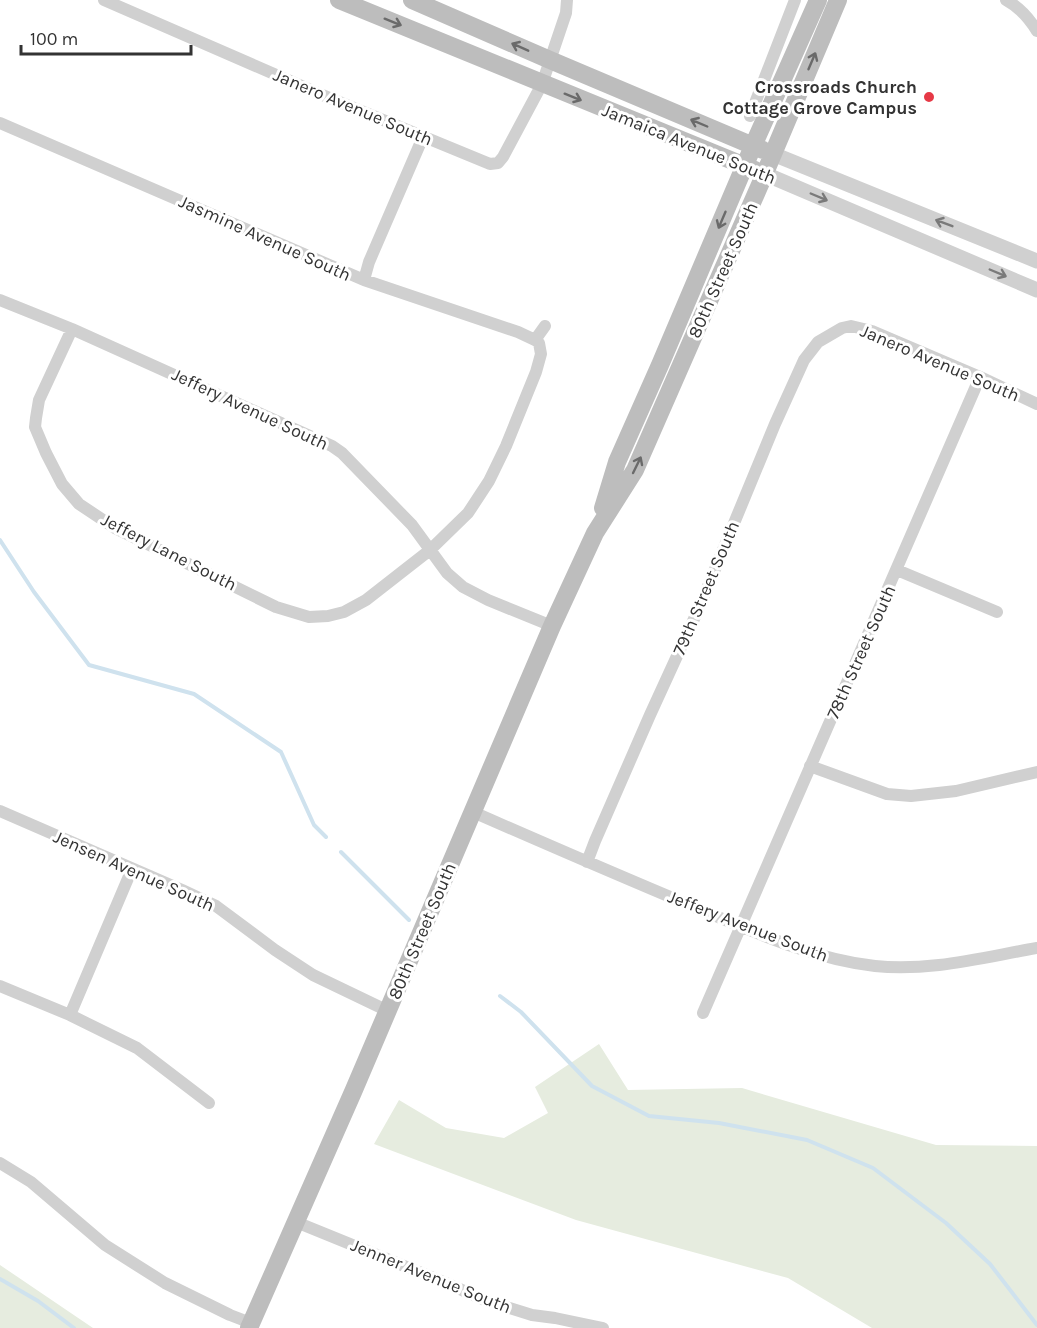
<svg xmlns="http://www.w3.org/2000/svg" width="1037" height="1328" viewBox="0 0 1037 1328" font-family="Karla,sans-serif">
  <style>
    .green { fill: #e6ecdf }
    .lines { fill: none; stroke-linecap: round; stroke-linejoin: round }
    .stream { stroke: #cfe2ee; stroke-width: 4 }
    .minor { stroke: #d0d0d0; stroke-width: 12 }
    .tertiary { stroke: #d0d0d0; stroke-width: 15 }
    .secondary { stroke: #bdbdbd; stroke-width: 18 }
    .oneway { stroke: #6a6a6a }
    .oneway2 { stroke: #7a7a7a }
    .poi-dot { fill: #e63946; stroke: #fff; stroke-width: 2 }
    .labels { text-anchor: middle; stroke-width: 6; stroke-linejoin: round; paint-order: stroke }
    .poi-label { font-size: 18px; font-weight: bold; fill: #333; stroke: #fff; text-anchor: end }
    .street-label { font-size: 18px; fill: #333; stroke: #fff }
  </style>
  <rect width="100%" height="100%" fill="#fff"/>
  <path class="green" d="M 599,1044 L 628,1090 L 742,1088 L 936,1145 L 1037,1146 L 1037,1328 L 872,1328 L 788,1278 L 576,1220 L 374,1144 L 399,1100 L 446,1128 L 504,1138 L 548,1113 L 535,1087 Z
    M 0,1265 L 93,1328 L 0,1328 Z"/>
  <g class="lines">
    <path class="stream" d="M 0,540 L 34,592 L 89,665 L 194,694 L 281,752 L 314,825 L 326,837
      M 341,852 L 409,920
      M 500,996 L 521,1012 L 592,1086 L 649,1116 L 719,1123 L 807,1140 L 873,1168 L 946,1223 L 990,1264 L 1037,1325
      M 0,1279 L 38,1301 L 74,1328"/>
    <path class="minor" d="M 104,0 L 320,94 L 490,164 L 498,163 L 503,157 L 542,84 L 566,13 L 567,0
      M 1006,0 C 1019,7 1029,18 1037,31
      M 750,116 L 795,0
      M 0,123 L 364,280 L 518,332 L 535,340
      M 364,280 L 369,262 L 423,137
      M 0,300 L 72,329 L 332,446 L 342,453 L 412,525 L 447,573 L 463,587 L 488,600 L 552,626
      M 72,329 L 39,400 L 36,418 L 35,427 L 46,453 L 62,484 L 79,504 L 115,528 L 276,607 L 309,617 L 328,616 L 344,612 L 366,600 L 430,550 L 468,513 L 489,481 L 506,446 L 536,372 L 541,354 L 539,343 L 535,340
      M 535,340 L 545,326
      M 897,570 L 997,612
      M 810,766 L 887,794 L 911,796 L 956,791 L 1037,772
      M 0,811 L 182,890 L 216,906 L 275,950 L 313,975 L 388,1011
      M 473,812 C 546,844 620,876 694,907 C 752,931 812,959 875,966 C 929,972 984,957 1037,948
      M 587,862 L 595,841 L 650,715 L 699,608 L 775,424 L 804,360 L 818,342 L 842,328 L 851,326 L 872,331 L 980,377 L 1037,404
      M 0,986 L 70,1015 L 137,1048 L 209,1103
      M 703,1013 L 980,377
      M 70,1015 L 132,869
      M 0,1163 L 31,1182 L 105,1245 L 165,1283 L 230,1315 L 251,1323
      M 296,1222 L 446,1283 L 487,1301 L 532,1315 L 555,1318 L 603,1328"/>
    <path class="tertiary" d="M 773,154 L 1037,261
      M 765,174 L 1037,290"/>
    <path class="secondary" d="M 339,0 L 755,170
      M 412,0 L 550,60 L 763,150
      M 603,508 L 617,462 L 660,365 L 753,146 L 818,0
      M 249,1328 L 353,1092 L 552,626 L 595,533 L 635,470 L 762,180 L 838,0"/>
  </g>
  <defs><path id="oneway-shaft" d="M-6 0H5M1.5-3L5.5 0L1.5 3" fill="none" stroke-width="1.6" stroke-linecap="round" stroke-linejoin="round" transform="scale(1.5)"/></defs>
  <g class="oneway">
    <use href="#oneway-shaft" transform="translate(393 22) rotate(22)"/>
    <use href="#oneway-shaft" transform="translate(520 47) rotate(-156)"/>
    <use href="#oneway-shaft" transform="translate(812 61) rotate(-67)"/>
    <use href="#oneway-shaft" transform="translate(573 97) rotate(22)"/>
    <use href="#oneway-shaft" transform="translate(699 123) rotate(-157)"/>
    <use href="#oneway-shaft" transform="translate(722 220) rotate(113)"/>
    <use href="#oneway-shaft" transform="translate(637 465) rotate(-64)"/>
  </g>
  <g class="oneway2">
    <use href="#oneway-shaft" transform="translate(819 197) rotate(23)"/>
    <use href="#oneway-shaft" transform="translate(944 223) rotate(-159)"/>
    <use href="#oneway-shaft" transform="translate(998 273) rotate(23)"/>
  </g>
  <circle class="poi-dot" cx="929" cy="97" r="6"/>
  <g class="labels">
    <g class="poi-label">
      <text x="917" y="93">Crossroads Church<tspan x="917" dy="21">Cottage Grove Campus</tspan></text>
    </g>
    <g class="street-label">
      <text transform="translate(353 107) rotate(23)" y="6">Janero Avenue South</text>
      <text transform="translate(689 144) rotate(22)" y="6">Jamaica Avenue South</text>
      <text transform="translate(265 238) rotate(24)" y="6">Jasmine Avenue South</text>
      <text transform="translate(723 270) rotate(-66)" y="6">80th Street South</text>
      <text transform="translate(940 363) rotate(23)" y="6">Janero Avenue South</text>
      <text transform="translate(250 409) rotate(25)" y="6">Jeffery Avenue South</text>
      <text transform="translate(169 552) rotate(27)" y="6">Jeffery Lane South</text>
      <text transform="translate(706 588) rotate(-67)" y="6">79th Street South</text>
      <text transform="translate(861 652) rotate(-66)" y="6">78th Street South</text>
      <text transform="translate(134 871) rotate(24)" y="6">Jensen Avenue South</text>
      <text transform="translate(748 926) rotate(21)" y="6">Jeffery Avenue South</text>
      <text transform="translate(422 931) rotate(-67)" y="6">80th Street South</text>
      <text transform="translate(431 1276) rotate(22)" y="6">Jenner Avenue South</text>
    </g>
  </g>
  <path d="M21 45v9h170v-9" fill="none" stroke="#333333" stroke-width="3"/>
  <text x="30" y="45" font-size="18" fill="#333333" stroke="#ffffff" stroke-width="4.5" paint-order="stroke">100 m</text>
</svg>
